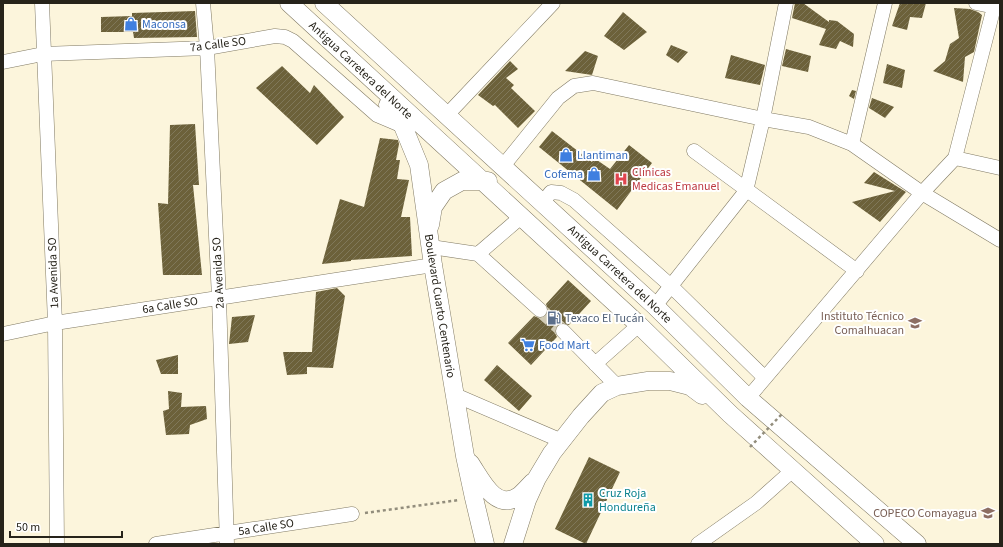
<svg xmlns="http://www.w3.org/2000/svg" width="1003" height="547" viewBox="0 0 1003 547" font-family="'Source Sans 3',sans-serif">
  <style>
    .building { fill: url(#building-hatch) }
    .lines { fill: none; stroke-linecap: round; stroke-linejoin: round }
    .minor-tunnel { stroke: #d1cbb5; stroke-width: 14; stroke-dasharray: 14 7; stroke-linecap: butt }
    .minor-casing { stroke: #817a64; stroke-width: 15 }
    .major-casing { stroke: #817a64; stroke-width: 19 }
    .path { stroke: #928d7c; stroke-width: 2.5; stroke-dasharray: 3 3; stroke-linecap: butt }
    .minor { stroke: #fff; stroke-width: 14 }
    .major { stroke: #fff; stroke-width: 18 }
    .path-bridge { stroke: #928d7c; stroke-width: 2.5; stroke-dasharray: 3 3; stroke-linecap: butt }
    .labels { text-anchor: middle; stroke-width: 4; stroke-linejoin: round; paint-order: stroke }
    .shop-label { font-size: 12px; fill: #366cbe; stroke: #fff; text-anchor: start }
    .street-label { font-size: 12px; fill: #26231a; stroke: #fff }
    .health-label { font-size: 12px; fill: #be3a42; stroke: #fff; text-anchor: start }
    .education-label { font-size: 12px; fill: #785e54; stroke: #fff; text-anchor: end }
    .service-label { font-size: 12px; fill: #4e5e75; stroke: #fff; text-anchor: start }
    .culture-label { font-size: 12px; fill: #0d838f; stroke: #fff; text-anchor: start }
  </style>
  <defs>
    <pattern id="building-hatch" width="6" height="6" patternUnits="userSpaceOnUse"><rect width="6" height="6" fill="#6c613a"/><path d="M-1 1l2-2M0 6l6-6M5 7l2-2" fill="none" stroke="#80785a"/></pattern>
  </defs>
  <rect width="100%" height="100%" fill="#fcf5dc"/>
  <path class="building" d="M 795,3 L 803,3 L 829,22 L 829,20 L 837,21 L 854,34 L 853,47 L 840,41 L 836,49 L 819,45 L 826,29 L 792,18 Z
    M 900,3 L 926,3 L 922,18 L 910,17 L 907,30 L 892,26 Z
    M 954,8 L 970,9 L 978,12 L 982,15 L 974,52 L 965,57 L 963,82 L 933,71 L 945,61 L 950,44 L 959,38 Z
    M 195,11 L 197,37 L 134,38 L 133,32 L 101,32 L 101,17 L 132,16 L 132,13 Z
    M 623,12 L 647,32 L 624,50 L 604,36 Z
    M 671,45 L 688,52 L 678,63 L 666,55 Z
    M 786,49 L 811,56 L 808,72 L 782,66 Z
    M 585,51 L 598,56 L 592,75 L 565,71 Z
    M 731,55 L 765,65 L 760,85 L 725,78 Z
    M 510,61 L 518,69 L 506,78 L 514,85 L 511,88 L 535,111 L 518,128 L 495,105 L 493,106 L 478,95 Z
    M 887,64 L 905,70 L 902,88 L 883,83 Z
    M 282,66 L 310,93 L 314,85 L 344,117 L 317,145 L 256,88 Z
    M 852,90 L 856,91 L 854,99 L 849,96 Z
    M 872,98 L 885,103 L 894,107 L 885,118 L 869,108 Z
    M 195,124 L 199,185 L 193,185 L 202,275 L 163,275 L 158,203 L 168,204 L 170,125 Z
    M 552,131 L 592,162 L 594,158 L 610,169 L 629,145 L 652,163 L 617,210 L 539,147 Z
    M 380,138 L 398,140 L 399,144 L 396,160 L 400,160 L 397,179 L 409,180 L 401,217 L 410,217 L 412,256 L 351,260 L 351,261 L 322,264 L 340,199 L 364,207 Z
    M 874,172 L 906,192 L 880,222 L 852,202 L 895,191 L 864,183 Z
    M 568,280 L 591,301 L 569,325 L 561,323 L 557,325 L 555,333 L 557,337 L 531,365 L 508,343 L 534,316 L 539,318 L 546,316 L 548,311 L 546,304 Z
    M 337,288 L 345,296 L 333,368 L 307,367 L 307,374 L 287,375 L 283,352 L 312,352 L 316,292 Z
    M 255,315 L 248,342 L 229,344 L 232,317 Z
    M 178,355 L 178,374 L 161,374 L 156,360 Z
    M 497,365 L 532,396 L 519,411 L 484,380 Z
    M 168,391 L 182,393 L 181,407 L 206,406 L 207,419 L 190,425 L 189,434 L 166,435 L 163,411 L 169,409 Z
    M 589,457 L 620,472 L 586,544 L 555,529 Z"/>
  <g class="lines">
    <path class="minor-tunnel" d="M 540,310 L 563,331"/>
    <g class="minor-casing">
      <path id="minor" d="M 42,3 L 55,323 L 57,544
        M 203,3 L 207,48 L 219,298 L 227,544
        M 976,3 L 1000,8
        M 3,62 L 43,54 L 207,48 L 275,36 L 285,37 L 293,41 L 377,115 L 403,126
        M 447,115 L 553,3
        M 852,144 L 885,3
        M 694,151 L 857,271
        M 955,158 L 1000,168
        M 503,166 L 558,98 L 574,86 L 593,83 L 763,119 L 809,127 L 852,144 L 922,193 L 1000,240
        M 543,202 L 551,192 L 561,193 L 574,200 L 671,286 L 765,378
        M 431,247 L 478,254 L 540,310
        M 478,254 L 521,217
        M 655,306 L 746,191 L 763,119 L 786,3
        M 563,331 L 617,386
        M 3,334 L 55,323 L 433,265
        M 595,364 L 639,325
        M 455,395 L 562,441
        M 748,398 L 922,193 L 955,158 L 995,3
        M 156,544 L 352,514
        M 698,544 L 756,503 L 793,470"/>
    </g>
    <g class="major-casing">
      <path id="major" d="M 289,3 L 639,325 L 730,414 L 875,544
        M 324,3 L 655,306 L 748,398 L 917,544
        M 388,105 L 403,126 L 419,165 L 433,265 L 465,456 L 474,498 L 485,544
        M 430,225 L 433,207 L 444,191 L 462,181 L 488,181
        M 470,463 C 481,479 495,512 519,496 C 524,492 528,487 533,482
        M 513,544 L 527,500 L 537,478 L 552,453 L 581,416 L 602,393 L 617,386 L 648,381 L 670,381 L 690,386 L 702,395"/>
    </g>
    <path class="path" d="M 365,513 L 459,500"/>
    <use href="#minor" class="minor"/>
    <use href="#major" class="major"/>
    <path class="path-bridge" d="M 750,447 L 782,414"/>
  </g>
  <defs>
    <g id="shop-bare" transform="scale(1.08)"><path d="M-5-2.5h2.3a2.7 3.5 0 0 1 5.4 0H5L5.5 6h-11ZM-1.5-2.5h3a1.5 2.3 0 0 0-3 0Z" fill="#3f7fe0" stroke="#fff" stroke-width="2.5" paint-order="stroke"/></g>
    <g id="hospital-bare" transform="scale(1.08)"><path d="M-5-5h3v3.5h4V-5h3V5h-3V1.5h-4V5h-3Z" fill="#e0444e" stroke="#fff" stroke-width="2.5" paint-order="stroke"/></g>
    <g id="fuel-bare" transform="scale(1.08)"><path d="M-5.5-6h7V0h2V4h1.3V-2.5L3-4.5l.8-.8L6-3V5H2.5V1h-1V6h-7ZM-4.2-4.7v3.2H.2V-4.7Z" fill="#5c6f8a" stroke="#fff" stroke-width="2.5" paint-order="stroke"/></g>
    <g id="school-bare" transform="scale(1.08)"><path d="M0-5L7-2L0 1L-7-2ZM-4 1L0 2.5L4 1V4Q0 6-4 4Z" fill="#8d6e63" stroke="#fff" stroke-width="2.5" paint-order="stroke"/></g>
    <g id="supermarket-bare" transform="scale(1.08)"><path d="M-6-5.5h2.5l.6 2H6L4.5 2H-2.5L-4.4-4H-6ZM-1.5 3.2a1.3 1.3 0 1 0 .1 0ZM3 3.2a1.3 1.3 0 1 0 .1 0Z" fill="#3f7fe0" stroke="#fff" stroke-width="2.5" paint-order="stroke"/></g>
    <g id="building-bare" transform="scale(1.08)"><path d="M-4-6H4V6H1V3H-1V6H-4ZM-2.5-4.3h1.7v1.8h-1.7ZM.8-4.3h1.7v1.8H.8ZM-2.5-1h1.7V.8h-1.7ZM.8-1h1.7V.8H.8Z" fill="#0f9aa8" stroke="#fff" stroke-width="2.5" paint-order="stroke"/></g>
  </defs>
  <g fill-rule="evenodd">
    <use href="#shop-bare" x="131" y="24"/>
    <use href="#shop-bare" x="566" y="155"/>
    <use href="#shop-bare" x="594" y="174"/>
    <use href="#hospital-bare" x="621" y="179"/>
    <use href="#fuel-bare" x="554" y="318"/>
    <use href="#school-bare" x="915" y="323"/>
    <use href="#supermarket-bare" x="528" y="345"/>
    <use href="#building-bare" x="588" y="500"/>
    <use href="#school-bare" x="988" y="513"/>
  </g>
  <g class="labels">
    <g class="shop-label">
      <text x="142" y="28">Maconsa</text>
      <text x="577" y="159">Llantiman</text>
      <text x="583" y="178" text-anchor="end">Cofema</text>
      <text x="539" y="349">Food Mart</text>
    </g>
    <g class="street-label">
      <text transform="translate(218 44) rotate(-7)" y="4">7a Calle SO</text>
      <text transform="translate(361 70) rotate(43)" y="4">Antigua Carretera del Norte</text>
      <text transform="translate(53 273) rotate(-92)" y="4">1a Avenida SO</text>
      <text transform="translate(218 273) rotate(-93)" y="4">2a Avenida SO</text>
      <text transform="translate(620 274) rotate(43)" y="4">Antigua Carretera del Norte</text>
      <text transform="translate(170 305) rotate(-9)" y="4">6a Calle SO</text>
      <text transform="translate(440 306) rotate(81)" y="4">Boulevard Cuarto Centenario</text>
      <text transform="translate(266 527) rotate(-9)" y="4">5a Calle SO</text>
    </g>
    <g class="health-label">
      <text x="632" y="176">Clínicas<tspan x="632" dy="14">Medicas Emanuel</tspan></text>
    </g>
    <g class="education-label">
      <text x="904" y="320">Instituto Técnico<tspan x="904" dy="14">Comalhuacan</tspan></text>
      <text x="977" y="517">COPECO Comayagua</text>
    </g>
    <g class="service-label">
      <text x="565" y="322">Texaco El Tucán</text>
    </g>
    <g class="culture-label">
      <text x="599" y="497">Cruz Roja<tspan x="599" dy="14">Hondureña</tspan></text>
    </g>
  </g>
  <rect width="1003" height="547" fill="none" stroke="#26231a" stroke-width="8"/>
  <path d="M10 531v6h112v-6" fill="none" stroke="#26231a" stroke-width="2"/>
  <text x="16" y="531" font-size="12" fill="#26231a" stroke="#ffffff" stroke-width="3" paint-order="stroke">50 m</text>
</svg>
